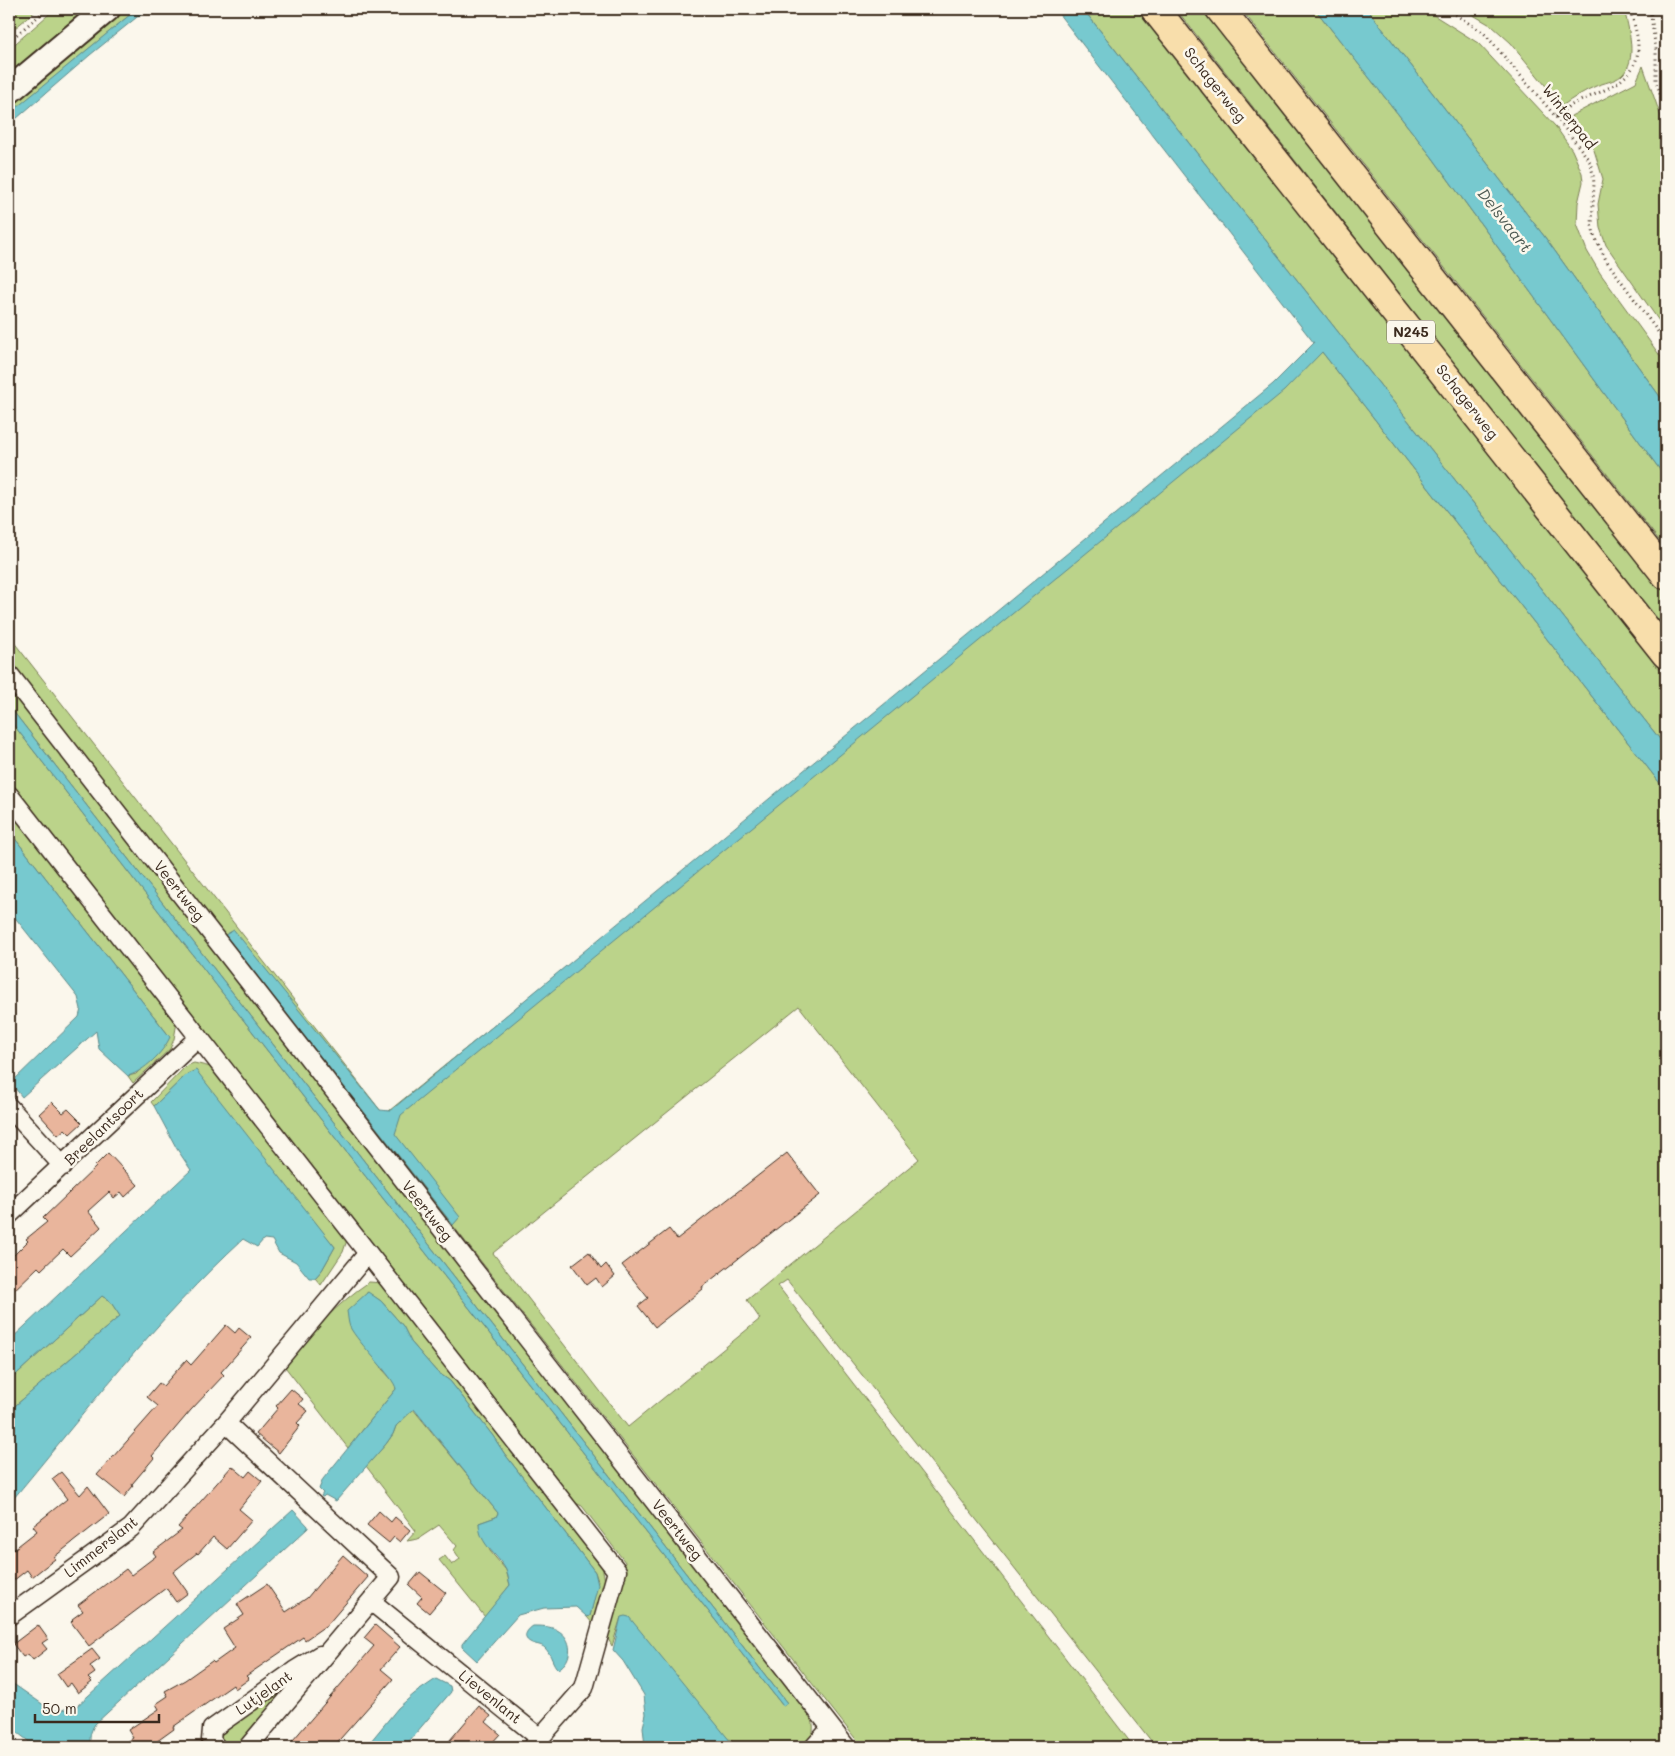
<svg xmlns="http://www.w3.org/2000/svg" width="1675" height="1756" viewBox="0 0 1675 1756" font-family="Mali,sans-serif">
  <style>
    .green { fill: #bbd38a; stroke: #7b7e54; fill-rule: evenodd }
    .water { fill: #77c9cf; stroke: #5f8988 }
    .building { fill: #e9b59c; stroke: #3b2a1e }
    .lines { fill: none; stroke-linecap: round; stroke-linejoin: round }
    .street-casing { stroke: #3b2a1e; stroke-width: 21 }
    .secondary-casing { stroke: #3b2a1e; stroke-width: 29 }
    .primary-casing { stroke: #3b2a1e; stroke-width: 31 }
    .path { stroke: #3b2a1e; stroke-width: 3; stroke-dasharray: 1 4; stroke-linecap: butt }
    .street { stroke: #fbf7ec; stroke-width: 18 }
    .secondary { stroke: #fbf7ec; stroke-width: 25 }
    .primary { stroke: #f8deab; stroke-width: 28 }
    .labels { text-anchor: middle; stroke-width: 5; stroke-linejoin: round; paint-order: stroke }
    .shield { fill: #fbf7ec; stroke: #75685c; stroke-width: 1 }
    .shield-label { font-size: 14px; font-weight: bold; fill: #3b2a1e }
    .street-label { font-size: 15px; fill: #3b2a1e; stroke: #fbf7ec }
    .water-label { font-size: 16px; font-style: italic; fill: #4d5a53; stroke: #fbf7ec }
  </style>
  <rect width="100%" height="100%" fill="#fbf7ec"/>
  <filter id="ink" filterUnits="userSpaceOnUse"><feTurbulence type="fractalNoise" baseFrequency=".02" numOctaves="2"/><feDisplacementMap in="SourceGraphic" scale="10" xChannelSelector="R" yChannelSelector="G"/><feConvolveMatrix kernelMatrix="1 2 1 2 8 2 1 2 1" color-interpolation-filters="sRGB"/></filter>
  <g filter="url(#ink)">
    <path class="green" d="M 21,9 L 38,9 L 9,33 L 9,19 Z
      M 55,9 L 90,9 L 9,76 L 9,49 Z
      M 120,9 L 137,9 L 9,115 L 9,101 Z
      M 1083,9 L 1141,9 L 1666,677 L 1666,747 Z
      M 1176,9 L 1201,9 L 1409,266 L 1666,592 L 1666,633 Z
      M 1241,9 L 1315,9 L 1432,157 L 1666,478 L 1666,549 Z
      M 1367,9 L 1424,9 L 1478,43 L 1556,127 L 1572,150 L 1582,173 L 1583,182 L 1578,203 L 1577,224 L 1587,251 L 1600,273 L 1666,364 L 1666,405 L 1544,236 Z
      M 1463,9 L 1624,9 C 1628,27 1639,61 1621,76 C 1615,81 1603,83 1596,86 C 1584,91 1573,98 1562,106 L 1511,43 L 1492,26 Z
      M 1659,9 L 1666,9 L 1666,83 L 1665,79 Z
      M 1643,66 L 1666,131 L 1666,331 L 1606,245 L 1600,228 L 1598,204 L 1603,179 L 1594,150 L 1571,118 L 1571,116 L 1636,82 Z
      M 1322,352 L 1666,791 L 1666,1747 L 1156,1747 L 787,1280 L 778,1286 L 1134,1747 L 862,1747 L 9,660 L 9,636 L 384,1115 ZM 799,1006 L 919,1159 L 747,1300 L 760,1319 L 628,1427 L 493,1253 Z
      M 9,687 L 810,1714 C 816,1727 813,1736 807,1747 L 735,1747 L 731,1740 L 725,1737 L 704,1710 L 621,1617 L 612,1646 L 607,1637 L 621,1586 L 625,1562 L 582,1506 L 571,1501 L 9,780 L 9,719 L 333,1135 L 783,1706 L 787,1703 L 9,706 Z
      M 9,806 L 177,1022 L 174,1039 L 170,1049 L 133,1083 L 128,1076 L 136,1074 L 170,1037 L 9,831 Z
      M 194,1063 L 211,1067 L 347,1240 L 343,1252 L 321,1285 L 315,1278 L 322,1270 L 335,1247 L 187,1074 L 154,1106 L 151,1102 L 186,1066 Z
      M 369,1282 L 383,1283 L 600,1561 C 609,1587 604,1595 597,1621 L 593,1624 L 587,1617 L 590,1616 L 598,1581 L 595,1572 L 504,1453 L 493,1436 L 450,1381 L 436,1371 L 411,1342 L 403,1326 L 381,1301 L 367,1292 L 382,1369 L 396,1384 L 396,1389 L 348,1448 L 282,1363 C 310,1335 336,1304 369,1282 Z
      M 102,1296 L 110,1301 L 120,1316 L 9,1411 L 9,1381 Z
      M 413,1409 L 498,1513 L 496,1517 L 479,1523 L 490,1551 L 506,1570 L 510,1585 L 485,1617 L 439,1560 L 445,1556 L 452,1565 L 460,1559 L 454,1550 L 457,1546 L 439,1525 L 418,1539 L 407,1541 L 416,1531 L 366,1466 L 386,1444 L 393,1434 L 396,1426 Z
      M 294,1678 L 239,1746 C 226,1750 219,1744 221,1731 Z"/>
    <path class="water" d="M 137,9 L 147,9 L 90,55 L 9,125 L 9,115 L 16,108 Z
      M 1055,9 L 1083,9 L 1666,747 L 1666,791 L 1322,352 L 1284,391 L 401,1115 L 395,1134 L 460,1217 L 453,1225 L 225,935 L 234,930 L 380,1110 L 390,1111 L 1273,384 L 1314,343 Z
      M 1315,9 L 1367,9 L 1544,236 L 1666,405 L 1666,478 L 1432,157 Z
      M 9,706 L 787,1703 L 783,1706 L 333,1135 L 9,719 Z
      M 9,831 L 170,1037 C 163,1053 144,1071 128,1076 L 99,1049 L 96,1031 L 22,1097 L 11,1083 L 79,1017 L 81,1009 L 78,997 L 9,910 Z
      M 196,1070 L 335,1247 L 322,1270 L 315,1278 L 309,1278 L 296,1262 L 279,1253 L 272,1240 L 264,1239 L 257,1247 L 243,1239 C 158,1317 83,1415 9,1504 L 9,1411 L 120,1316 L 110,1301 L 102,1296 L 9,1381 L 9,1341 L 191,1170 L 177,1149 L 154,1106 L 187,1074 Z
      M 368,1292 L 381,1301 L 403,1326 L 411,1342 L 436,1371 L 450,1381 L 493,1436 L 504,1453 L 595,1572 L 598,1585 L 590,1616 L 587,1617 L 576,1607 L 544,1608 L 518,1615 L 477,1661 L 462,1647 L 462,1644 L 510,1585 C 509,1581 508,1575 506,1570 C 497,1553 479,1545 479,1523 L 496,1517 L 498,1513 L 414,1409 L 396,1426 L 393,1434 L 386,1444 L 336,1501 L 325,1495 L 323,1497 L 321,1496 L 323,1493 L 319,1489 L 323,1479 L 396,1389 C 395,1378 357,1342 350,1327 C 348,1322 348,1316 347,1311 Z
      M 293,1510 L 308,1526 L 308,1528 L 95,1724 C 90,1732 89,1738 91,1747 L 36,1747 L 9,1726 L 9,1681 L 48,1708 L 57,1711 L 77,1706 Z
      M 625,1616 L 629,1617 L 735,1747 L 645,1747 L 643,1727 L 646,1714 L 644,1695 L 623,1661 L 613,1650 L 621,1617 Z
      M 533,1626 C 541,1626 550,1626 557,1630 C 573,1638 574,1660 558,1669 C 552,1664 552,1655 545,1648 C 541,1644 535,1645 530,1642 C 521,1637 528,1629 533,1626 Z
      M 436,1679 L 450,1686 L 451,1692 L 404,1747 L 366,1747 L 398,1708 L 414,1694 Z"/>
    <path class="building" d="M 52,1102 L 63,1113 L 68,1109 L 82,1123 L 70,1134 L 65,1129 L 58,1135 L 39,1114 Z
      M 108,1153 L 138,1185 L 125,1197 L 121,1192 L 114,1198 L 109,1192 L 88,1211 L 101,1227 L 70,1256 L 63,1249 L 41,1270 L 38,1267 L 9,1295 L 9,1260 L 28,1241 L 26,1239 L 47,1222 L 43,1218 L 96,1167 L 95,1166 Z
      M 787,1153 L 820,1195 L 702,1287 L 703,1289 L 655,1327 L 638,1306 L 648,1298 L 622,1265 L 669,1229 L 677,1239 Z
      M 589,1252 L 601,1269 L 606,1264 L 615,1276 L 602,1287 L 596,1278 L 587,1285 L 572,1265 Z
      M 226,1325 L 235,1333 L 239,1328 L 251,1338 L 221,1372 L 224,1375 L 191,1410 L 152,1456 L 154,1458 L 132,1484 L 133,1486 L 124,1497 L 97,1475 L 158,1406 L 147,1397 L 159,1383 L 163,1386 L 186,1360 L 191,1365 Z
      M 291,1389 L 303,1399 L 299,1404 L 308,1411 L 297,1423 L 300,1426 L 279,1453 L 256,1434 L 278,1408 L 276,1406 Z
      M 232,1466 L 245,1477 L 250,1471 L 262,1481 L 239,1509 L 252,1520 L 227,1549 L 213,1537 L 198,1554 L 197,1553 L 173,1572 L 188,1593 L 176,1602 L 166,1588 L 89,1646 L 71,1622 L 73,1620 L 72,1619 L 83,1611 L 78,1605 L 126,1569 L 131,1575 L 156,1556 L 153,1552 L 182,1530 L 178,1527 Z
      M 61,1472 L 80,1495 L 88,1486 L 109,1514 L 54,1557 L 55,1559 L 32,1577 L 27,1570 L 9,1584 L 9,1553 L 37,1531 L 33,1526 L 67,1499 L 52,1479 Z
      M 379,1511 L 391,1522 L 395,1517 L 410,1530 L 400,1542 L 394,1537 L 389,1543 L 367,1525 Z
      M 343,1555 L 368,1577 L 328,1624 L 305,1640 L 303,1637 L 246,1676 L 249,1679 L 235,1689 L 233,1685 L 173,1727 L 174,1729 L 149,1747 L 120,1747 L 133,1738 L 128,1730 L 159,1709 L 156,1704 L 168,1696 L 165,1691 L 185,1680 L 212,1661 L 214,1663 L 235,1648 L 223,1629 L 244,1615 L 237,1604 L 267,1584 L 286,1612 L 307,1598 Z
      M 420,1572 L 446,1593 L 429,1613 L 417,1603 L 422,1597 L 409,1585 Z
      M 38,1625 L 48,1639 L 42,1643 L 47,1649 L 33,1660 L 28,1654 L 23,1657 L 13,1644 Z
      M 375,1625 L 400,1647 L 381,1669 L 393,1679 L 333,1747 L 287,1747 L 374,1646 L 364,1638 Z
      M 92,1649 L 100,1659 L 90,1666 L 95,1673 L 88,1678 L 92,1682 L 78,1693 L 71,1683 L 66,1687 L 57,1674 Z
      M 479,1706 L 491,1716 L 486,1722 L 500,1734 L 490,1745 L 486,1747 L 444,1747 Z"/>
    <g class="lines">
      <g class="street-casing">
        <path id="street" d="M 9,674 C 289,1031 566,1390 846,1747
          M 9,795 L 617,1571 L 584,1688 L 540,1738
          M 9,1107 L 63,1166
          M 9,1215 L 199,1037
          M 226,1423 L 391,1577 L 248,1747
          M 372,1602 L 540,1738 L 533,1747
          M 9,1616 L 131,1528 L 226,1423 L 368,1253
          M 216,1747 L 211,1740 L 212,1729 L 294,1671 L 320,1655
          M 814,1747 L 831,1728"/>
      </g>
      <g class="secondary-casing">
        <path id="secondary" d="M 9,91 L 107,9"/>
      </g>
      <g class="primary-casing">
        <path id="primary" d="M 1155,9 L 1666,654
          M 1220,9 L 1666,575"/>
      </g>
      <path class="path" d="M 1447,9 L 1484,33 L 1556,117 L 1583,152 L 1590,162 L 1593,174 L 1594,184 L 1592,225 L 1594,235 L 1606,260 L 1666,343
        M 1650,9 L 1656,50 L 1656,80 L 1666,115
        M 9,41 L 47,9
        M 1556,117 C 1560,114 1564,110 1568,107 C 1594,92 1638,85 1638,47 C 1638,34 1633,21 1630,9"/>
      <use href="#street" class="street"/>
      <use href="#secondary" class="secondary"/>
      <use href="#primary" class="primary"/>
    </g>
  </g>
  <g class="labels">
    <rect class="shield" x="1387" y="320.5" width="48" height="23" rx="4"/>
    <g class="shield-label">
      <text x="1411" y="337">N245</text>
    </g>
    <g class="street-label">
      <text transform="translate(1215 85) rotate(52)" y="5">Schagerweg</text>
      <text transform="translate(1569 117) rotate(52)" y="5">Winterpad</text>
      <text transform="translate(1467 402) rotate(52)" y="5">Schagerweg</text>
      <text transform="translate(179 891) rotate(52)" y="5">Veertweg</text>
      <text transform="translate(104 1127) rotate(-44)" y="5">Breelantsoort</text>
      <text transform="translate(427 1211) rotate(52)" y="5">Veertweg</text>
      <text transform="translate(677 1530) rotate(52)" y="5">Veertweg</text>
      <text transform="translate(101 1547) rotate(-38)" y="5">Limmerslant</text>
      <text transform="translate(264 1693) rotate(-35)" y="5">Lutjelant</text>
      <text transform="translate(490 1697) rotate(39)" y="5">Lievenlant</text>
    </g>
    <g class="water-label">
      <text transform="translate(1505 220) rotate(52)" y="6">Delsvaart</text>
    </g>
  </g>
  <rect width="1675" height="1756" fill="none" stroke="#fbf7ec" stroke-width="30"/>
  <rect x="15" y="15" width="1645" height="1726" fill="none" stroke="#3b2a1e" stroke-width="2" filter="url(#ink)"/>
  <path d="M35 1714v8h124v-8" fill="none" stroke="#3b2a1e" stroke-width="2.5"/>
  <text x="42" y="1714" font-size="15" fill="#3b2a1e" stroke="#fbf7ec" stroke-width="4" paint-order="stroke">50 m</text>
</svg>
